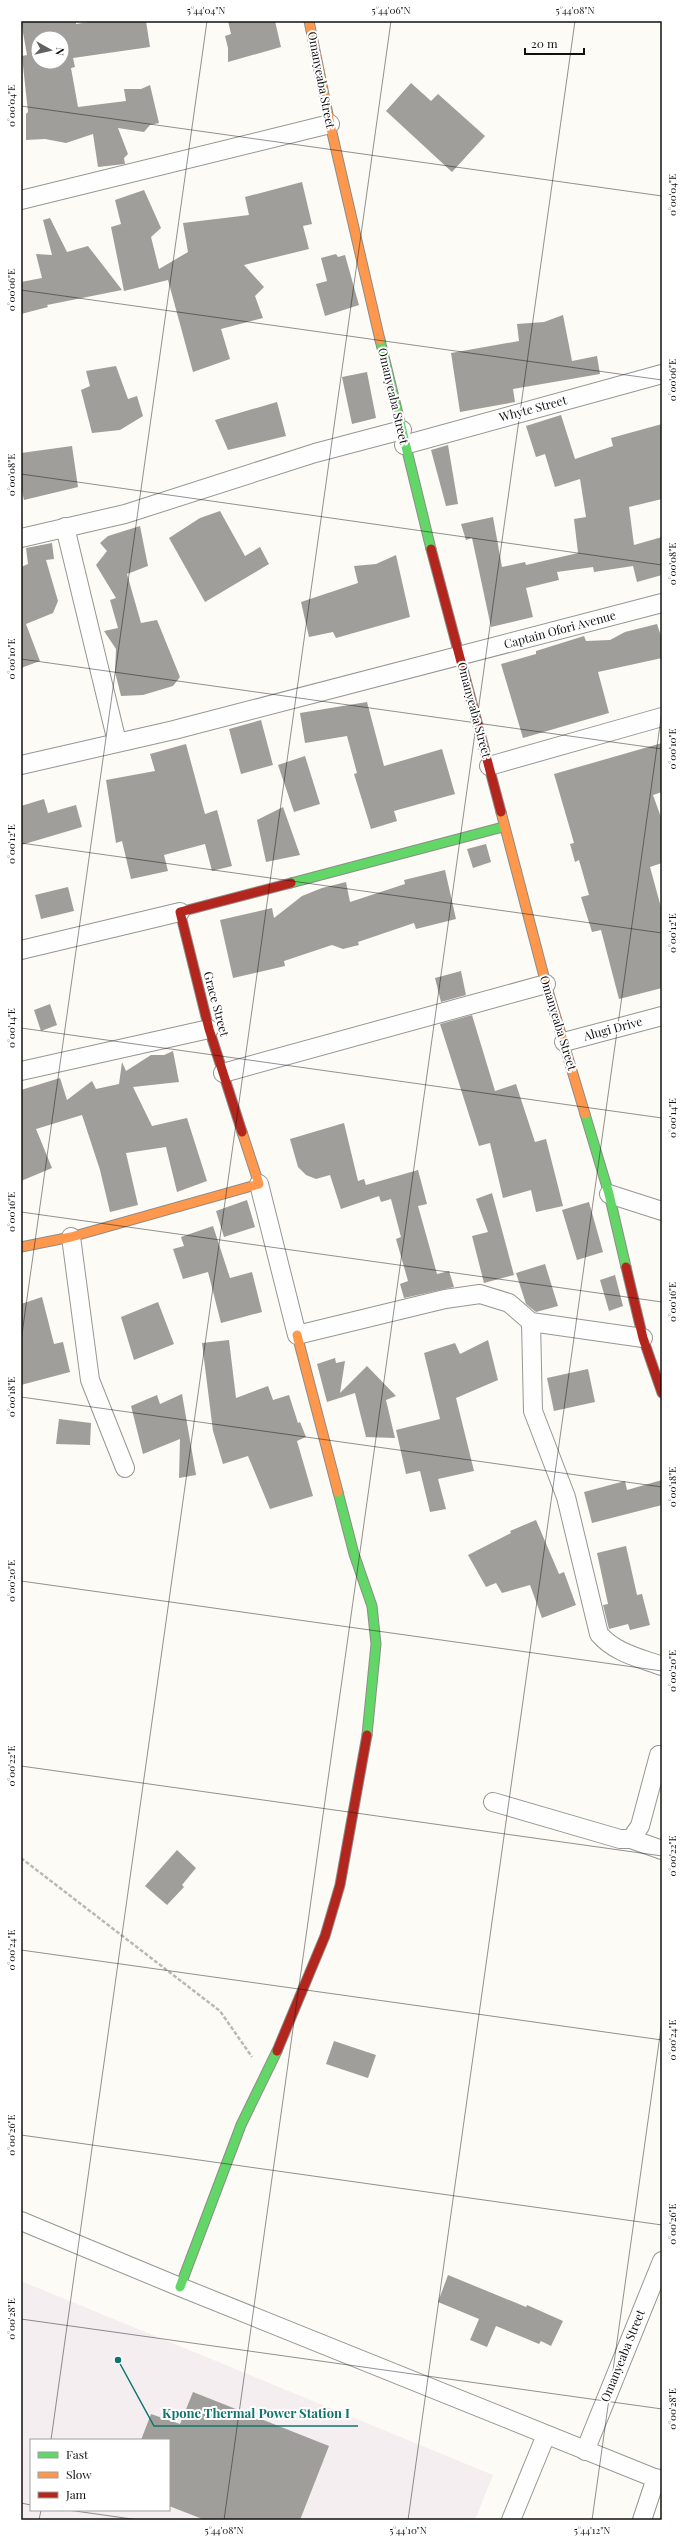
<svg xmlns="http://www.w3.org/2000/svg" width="683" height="2541" viewBox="0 0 683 2541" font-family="'Playfair Display',serif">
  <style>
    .industrial { fill: #f4eef1; fill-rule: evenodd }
    .building { fill: #a09e9a; fill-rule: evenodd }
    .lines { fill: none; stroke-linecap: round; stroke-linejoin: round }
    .street-casing { stroke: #969693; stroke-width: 20 }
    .fast-casing { stroke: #8d8c8a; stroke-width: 11 }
    .slow-casing { stroke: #8d8c8a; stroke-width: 11 }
    .jam-casing { stroke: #8d8c8a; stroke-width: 11 }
    .path { stroke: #b9b9b8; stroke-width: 2.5; stroke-dasharray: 4 2; stroke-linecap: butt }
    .street { stroke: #fffefe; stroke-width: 18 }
    .fast { stroke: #63d668; stroke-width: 9 }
    .slow { stroke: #ff974d; stroke-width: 9 }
    .jam { stroke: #b3261e; stroke-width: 9 }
    .ticks { fill: none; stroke: #101010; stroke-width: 1; stroke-opacity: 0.45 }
    .labels { text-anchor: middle; stroke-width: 4; stroke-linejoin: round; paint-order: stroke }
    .street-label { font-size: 12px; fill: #101010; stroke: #fff }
    .leader { fill: none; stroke: #0f766e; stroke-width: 1.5 }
    .callout-dot { fill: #0f766e; stroke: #fff; stroke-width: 1.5 }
    .callout-label { font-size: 13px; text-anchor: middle; font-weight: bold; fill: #0f766e; stroke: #fff; stroke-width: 4; stroke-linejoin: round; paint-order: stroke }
    .neatline { fill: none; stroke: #101010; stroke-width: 1.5 }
    .ticks-label { font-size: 10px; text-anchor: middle; fill: #101010 }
  </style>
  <rect width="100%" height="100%" fill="#fcfbf5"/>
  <path class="industrial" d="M 21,2281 L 493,2475 L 475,2520 L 21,2520 ZM 31,2440 L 169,2440 L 169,2510 L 31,2510 Z"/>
  <path class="building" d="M 21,21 L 76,21 L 76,24 L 94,21 L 146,21 L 150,47 L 73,58 L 75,67 L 71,68 L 78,107 L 126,101 L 124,89 L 141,89 L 150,85 L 159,123 L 150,125 L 144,132 L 118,128 L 128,154 L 124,158 L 125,164 L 98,167 L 93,134 L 66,143 L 45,139 L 26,140 L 26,114 L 28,112 L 22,56 L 27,55 ZM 38,38 L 62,38 L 62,62 L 38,62 Z
    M 228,21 L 275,21 L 281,47 L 228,62 L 228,48 L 225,36 L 231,34 Z
    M 411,83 L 431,101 L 438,94 L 485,136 L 452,172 L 386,111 Z
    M 302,182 L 312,224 L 303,226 L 309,249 L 244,265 L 264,287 L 255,296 L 263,318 L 221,329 L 230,359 L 193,372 L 168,280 L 124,291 L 111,227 L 121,224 L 115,200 L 144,190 L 161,228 L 151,237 L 159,269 L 188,252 L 183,223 L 249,215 L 245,197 Z
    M 50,218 L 67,252 L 88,246 L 122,290 L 47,305 L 48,307 L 21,314 L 21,282 L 42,278 L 36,254 L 52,255 L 43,220 Z
    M 336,254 L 338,257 L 345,255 L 359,305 L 325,316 L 316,284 L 327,281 L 321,258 Z
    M 563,315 L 572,361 L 597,356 L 600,374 L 513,389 L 515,402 L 460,412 L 451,353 L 519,341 L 517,324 L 544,322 Z
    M 116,366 L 128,399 L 137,396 L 143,416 L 120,430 L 92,433 L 81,390 L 90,386 L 86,371 Z
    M 367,372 L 376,418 L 352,424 L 342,377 Z
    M 277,402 L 286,436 L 228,450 L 215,420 Z
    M 561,415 L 575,459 L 613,446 L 611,438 L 662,424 L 662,499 L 629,507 L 634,545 L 662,537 L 662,575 L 637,582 L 633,566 L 594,572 L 593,567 L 557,572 L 559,580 L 526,588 L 533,617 L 491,627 L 472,538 L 466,540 L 461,524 L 493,517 L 502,567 L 525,562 L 526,565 L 578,553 L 574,519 L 586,517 L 580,479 L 555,487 L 545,454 L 536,457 L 526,426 Z
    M 448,445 L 458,504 L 446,506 L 431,450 Z
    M 72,446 L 78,487 L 24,500 L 21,486 L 21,453 Z
    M 220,511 L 245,556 L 260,547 L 269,564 L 205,602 L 169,538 L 200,518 Z
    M 140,526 L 148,566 L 127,574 L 141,623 L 157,620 L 180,677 L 173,686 L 143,695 L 121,696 L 115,672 L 116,649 L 104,631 L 118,628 L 110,600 L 116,598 L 96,565 L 107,551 L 100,543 L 108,536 Z
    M 52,543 L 54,559 L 46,560 L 58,601 L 53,613 L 26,624 L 40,661 L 21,668 L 21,567 L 28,564 L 26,548 Z
    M 396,555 L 410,617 L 336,638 L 333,632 L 309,637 L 301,602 L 358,583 L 354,566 L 376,564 Z
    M 657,624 L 662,639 L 662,658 L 598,672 L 609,713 L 523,738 L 501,664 L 536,654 L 536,651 L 584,636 L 586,641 L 610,640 L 625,632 Z
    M 367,702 L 384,766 L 442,749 L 455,794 L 394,811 L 397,821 L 371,829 L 354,774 L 357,773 L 347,736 L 305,743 L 300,713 Z
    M 261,720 L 273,765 L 241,774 L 229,729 Z
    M 662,743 L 662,792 L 653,795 L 662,820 L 662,863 L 650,867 L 662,911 L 662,988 L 619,999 L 601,930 L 592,932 L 581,897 L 589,895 L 579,860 L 575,862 L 570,844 L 574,843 L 554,774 Z
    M 186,744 L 205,814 L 217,810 L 232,866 L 212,871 L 205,844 L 164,855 L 168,871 L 131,879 L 122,841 L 116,843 L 106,780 L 155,771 L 150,754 Z
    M 305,756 L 320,804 L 294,812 L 278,765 Z
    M 44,799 L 48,813 L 76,805 L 82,827 L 21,845 L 21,806 Z
    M 283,807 L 300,855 L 266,862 L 257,820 Z
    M 486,844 L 491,862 L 473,868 L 467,849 Z
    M 445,870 L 456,919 L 416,929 L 414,923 L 358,942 L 359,945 L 343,949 L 332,945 L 284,961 L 285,966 L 233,978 L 220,920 L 272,908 L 274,918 L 302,896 L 322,888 L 346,882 L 350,902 L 405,884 L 404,880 Z
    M 68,887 L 74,911 L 41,919 L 35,895 Z
    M 461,971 L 466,995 L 441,1002 L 435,978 Z
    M 50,1004 L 57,1025 L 41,1031 L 34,1010 Z
    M 472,1015 L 495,1091 L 516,1084 L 535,1142 L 546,1139 L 563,1206 L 536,1212 L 531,1190 L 503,1198 L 490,1143 L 479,1146 L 440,1024 Z
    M 173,1051 L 179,1082 L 133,1087 L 152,1126 L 187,1118 L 207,1181 L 177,1192 L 166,1147 L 126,1153 L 138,1205 L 110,1212 L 100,1170 L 82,1115 L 36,1129 L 52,1168 L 21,1181 L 21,1090 L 60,1078 L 67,1100 L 92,1081 L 96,1089 L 119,1084 L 122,1062 L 126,1071 L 151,1055 L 164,1055 Z
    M 344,1123 L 358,1181 L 364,1179 L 366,1185 L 418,1170 L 427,1204 L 418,1206 L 437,1274 L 449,1271 L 454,1287 L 404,1298 L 400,1284 L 408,1281 L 396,1239 L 401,1237 L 391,1199 L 381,1202 L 379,1196 L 341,1209 L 330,1175 L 316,1179 L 306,1175 L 298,1167 L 290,1139 Z
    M 492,1193 L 514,1275 L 484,1283 L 472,1236 L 488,1232 L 476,1199 Z
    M 247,1200 L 255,1227 L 224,1237 L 216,1211 Z
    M 589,1202 L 603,1252 L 577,1260 L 562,1210 Z
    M 213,1226 L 230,1278 L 252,1272 L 262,1312 L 221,1323 L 208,1272 L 183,1279 L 173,1249 L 184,1246 L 181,1237 Z
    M 545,1264 L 558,1306 L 536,1312 L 526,1304 L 516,1273 Z
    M 615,1275 L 623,1306 L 609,1311 L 600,1280 Z
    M 42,1297 L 54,1344 L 63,1342 L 70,1372 L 21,1385 L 21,1304 Z
    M 158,1302 L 174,1344 L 134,1360 L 121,1317 Z
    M 229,1340 L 236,1398 L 268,1386 L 273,1400 L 289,1395 L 298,1423 L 300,1422 L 306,1437 L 297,1441 L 313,1496 L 270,1509 L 248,1456 L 223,1464 L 213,1431 L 202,1343 Z
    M 488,1340 L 498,1380 L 456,1398 L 474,1471 L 438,1479 L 446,1509 L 430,1512 L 420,1471 L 406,1474 L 396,1430 L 440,1419 L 424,1353 L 455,1343 L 460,1354 Z
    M 335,1358 L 336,1363 L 345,1361 L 340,1393 L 367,1366 L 396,1396 L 386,1400 L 395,1438 L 366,1437 L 355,1393 L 327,1402 L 317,1364 Z
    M 588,1369 L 595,1402 L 554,1411 L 547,1378 Z
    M 182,1394 L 196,1475 L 179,1478 L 180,1439 L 143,1454 L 131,1406 L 157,1395 L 160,1404 Z
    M 59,1419 L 91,1423 L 90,1445 L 56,1444 Z
    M 662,1480 L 662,1505 L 592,1523 L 584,1492 L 625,1481 L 627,1490 Z
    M 536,1520 L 559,1574 L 564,1572 L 576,1605 L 542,1618 L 530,1585 L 502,1593 L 496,1583 L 486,1587 L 468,1555 L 511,1533 L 510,1531 Z
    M 626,1546 L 637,1595 L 642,1594 L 650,1625 L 630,1630 L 628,1624 L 609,1629 L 603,1605 L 608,1604 L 597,1553 Z
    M 177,1850 L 196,1868 L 182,1885 L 184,1887 L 167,1905 L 145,1886 Z
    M 334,2041 L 376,2055 L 368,2078 L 326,2064 Z
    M 448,2275 L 526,2307 L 527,2305 L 563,2321 L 551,2346 L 541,2341 L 539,2344 L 496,2326 L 487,2347 L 470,2340 L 479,2319 L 438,2302 Z
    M 193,2392 L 329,2446 L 300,2520 L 205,2520 L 169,2506 L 169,2440 L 141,2440 L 151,2414 L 180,2424 Z"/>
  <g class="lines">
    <g class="street-casing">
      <path id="street" d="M 21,200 L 330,124
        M 404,445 L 662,374
        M 65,527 L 117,742
        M 21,538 L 125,514 L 315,453 L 402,430
        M 21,765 L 174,730 L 662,603
        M 489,766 L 662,717
        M 21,950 L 180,912
        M 564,1042 L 662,1016
        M 21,1071 L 209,1029
        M 223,1073 L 546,984
        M 259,1184 L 297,1335 L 445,1299 L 480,1294 L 509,1303 L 531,1322 L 643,1338
        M 609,1194 L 662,1211
        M 71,1237 L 90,1380 L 125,1468
        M 531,1322 L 533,1411 L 566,1497 L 599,1634 C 615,1653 640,1658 662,1666
        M 493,1802 L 620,1839 L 631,1839 L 640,1826 L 659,1755
        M 631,1839 L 662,1850
        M 21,2221 L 180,2287 L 662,2481
        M 585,2451 L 662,2261
        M 511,2520 L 546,2435
        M 642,2520 L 656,2478"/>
    </g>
    <g class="fast-casing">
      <path id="fast" d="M 380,340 L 431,549
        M 291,883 L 503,827
        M 585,1114 L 609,1194 L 626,1267
        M 338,1492 L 354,1554 L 372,1606 L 376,1644 L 367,1735
        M 180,2287 L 241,2125 L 277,2051"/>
    </g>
    <g class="slow-casing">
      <path id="slow" d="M 309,21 L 330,124 L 380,340
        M 501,812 L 546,984 L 585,1114
        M 21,1247 L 71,1237 L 259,1184 L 242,1132
        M 297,1335 L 338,1492"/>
    </g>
    <g class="jam-casing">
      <path id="jam" d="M 431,549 L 501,812
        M 242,1132 L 209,1029 L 180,912 L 291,883
        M 626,1267 L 643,1338 L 662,1393
        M 277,2051 L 325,1936 L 340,1885 L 367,1735"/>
    </g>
    <path class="path" d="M 21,1858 L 220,2011 L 252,2057"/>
    <use href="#street" class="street"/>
    <use href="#fast" class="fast"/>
    <use href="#slow" class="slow"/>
    <use href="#jam" class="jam"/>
  </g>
  <path class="ticks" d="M 21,31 L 22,21M 21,106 L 662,196M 21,290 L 662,380M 21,474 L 662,565M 21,659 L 662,749M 21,843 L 662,933M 21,1028 L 662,1118M 21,1212 L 662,1302M 21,1341 L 207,21M 21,1397 L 662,1487M 21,1581 L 662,1671M 21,1766 L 662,1856M 21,1950 L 662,2040M 21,2135 L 662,2225M 21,2319 L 662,2409M 51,2440 L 391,21M 21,2503 L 31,2505M 68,2510 L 139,2520M 39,2520 L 41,2510M 224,2520 L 575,21M 408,2520 L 662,711M 592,2520 L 662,2021"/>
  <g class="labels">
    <g class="street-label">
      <text transform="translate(321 80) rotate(79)" y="4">Omanyeaba Street</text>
      <text transform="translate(393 396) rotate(77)" y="4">Omanyeaba Street</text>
      <text transform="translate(533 409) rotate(-15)" y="4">Whyte Street</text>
      <text transform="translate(560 630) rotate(-15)" y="4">Captain Ofori Avenue</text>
      <text transform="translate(474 710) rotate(75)" y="4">Omanyeaba Street</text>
      <text transform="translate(216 1004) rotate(75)" y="4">Grace Street</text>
      <text transform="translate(558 1023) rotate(73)" y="4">Omanyeaba Street</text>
      <text transform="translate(613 1029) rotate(-15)" y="4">Alugi Drive</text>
      <text transform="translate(623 2356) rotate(-68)" y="4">Omanyeaba Street</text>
    </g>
  </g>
  <path class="leader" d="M118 2360L154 2426H358"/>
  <circle class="callout-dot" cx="118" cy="2360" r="4"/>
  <g class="callout-label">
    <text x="256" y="2418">Kpone Thermal Power Station I</text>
  </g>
  <rect width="683" height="2541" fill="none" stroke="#ffffff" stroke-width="44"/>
  <rect x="30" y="2439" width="140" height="72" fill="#ffffff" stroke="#9f9f9f"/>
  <rect x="38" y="2452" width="20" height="6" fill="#63d668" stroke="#9f9f9f"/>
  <text x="66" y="2459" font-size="12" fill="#101010">Fast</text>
  <rect x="38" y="2472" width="20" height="6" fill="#ff974d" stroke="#9f9f9f"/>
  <text x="66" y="2479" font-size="12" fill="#101010">Slow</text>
  <rect x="38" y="2492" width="20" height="6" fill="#b3261e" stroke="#9f9f9f"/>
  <text x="66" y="2499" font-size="12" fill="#101010">Jam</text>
  <g transform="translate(50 50) rotate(98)"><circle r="19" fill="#ffffff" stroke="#9f9f9f"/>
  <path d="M0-3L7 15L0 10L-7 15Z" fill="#636260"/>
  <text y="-6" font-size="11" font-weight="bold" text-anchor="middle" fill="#101010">N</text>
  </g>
  <path d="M525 48v6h59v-6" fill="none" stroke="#101010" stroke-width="2"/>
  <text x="531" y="48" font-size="12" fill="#101010" stroke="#ffffff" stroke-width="3" paint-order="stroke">20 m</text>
  <rect x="22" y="22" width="639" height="2497" class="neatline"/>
  <g class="ticks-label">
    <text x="206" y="14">5°44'04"N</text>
    <text x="391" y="14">5°44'06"N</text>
    <text x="575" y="14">5°44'08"N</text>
    <text transform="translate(11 106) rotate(-90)" y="4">0°00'04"E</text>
    <text transform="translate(672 195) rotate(-90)" y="4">0°00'04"E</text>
    <text transform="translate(11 290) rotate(-90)" y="4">0°00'06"E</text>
    <text transform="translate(672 380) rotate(-90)" y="4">0°00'06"E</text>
    <text transform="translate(11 475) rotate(-90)" y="4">0°00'08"E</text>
    <text transform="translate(672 564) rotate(-90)" y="4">0°00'08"E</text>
    <text transform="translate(11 659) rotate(-90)" y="4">0°00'10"E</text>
    <text transform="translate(672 749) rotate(-90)" y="4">0°00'10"E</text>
    <text transform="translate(11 844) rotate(-90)" y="4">0°00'12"E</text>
    <text transform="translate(672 933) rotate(-90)" y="4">0°00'12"E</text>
    <text transform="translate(11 1028) rotate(-90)" y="4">0°00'14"E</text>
    <text transform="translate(672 1118) rotate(-90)" y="4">0°00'14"E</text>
    <text transform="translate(11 1212) rotate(-90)" y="4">0°00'16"E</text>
    <text transform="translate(672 1302) rotate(-90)" y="4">0°00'16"E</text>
    <text transform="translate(11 1397) rotate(-90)" y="4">0°00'18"E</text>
    <text transform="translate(672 1487) rotate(-90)" y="4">0°00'18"E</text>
    <text transform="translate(11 1581) rotate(-90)" y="4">0°00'20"E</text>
    <text transform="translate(672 1671) rotate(-90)" y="4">0°00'20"E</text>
    <text transform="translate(11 1766) rotate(-90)" y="4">0°00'22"E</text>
    <text transform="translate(672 1856) rotate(-90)" y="4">0°00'22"E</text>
    <text transform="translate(11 1950) rotate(-90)" y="4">0°00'24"E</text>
    <text transform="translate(672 2040) rotate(-90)" y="4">0°00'24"E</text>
    <text transform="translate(11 2135) rotate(-90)" y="4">0°00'26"E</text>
    <text transform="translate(672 2224) rotate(-90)" y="4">0°00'26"E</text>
    <text transform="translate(11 2319) rotate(-90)" y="4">0°00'28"E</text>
    <text transform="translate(672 2409) rotate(-90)" y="4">0°00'28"E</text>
    <text x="224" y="2534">5°44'08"N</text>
    <text x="408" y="2534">5°44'10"N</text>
    <text x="592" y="2534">5°44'12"N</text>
  </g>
</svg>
